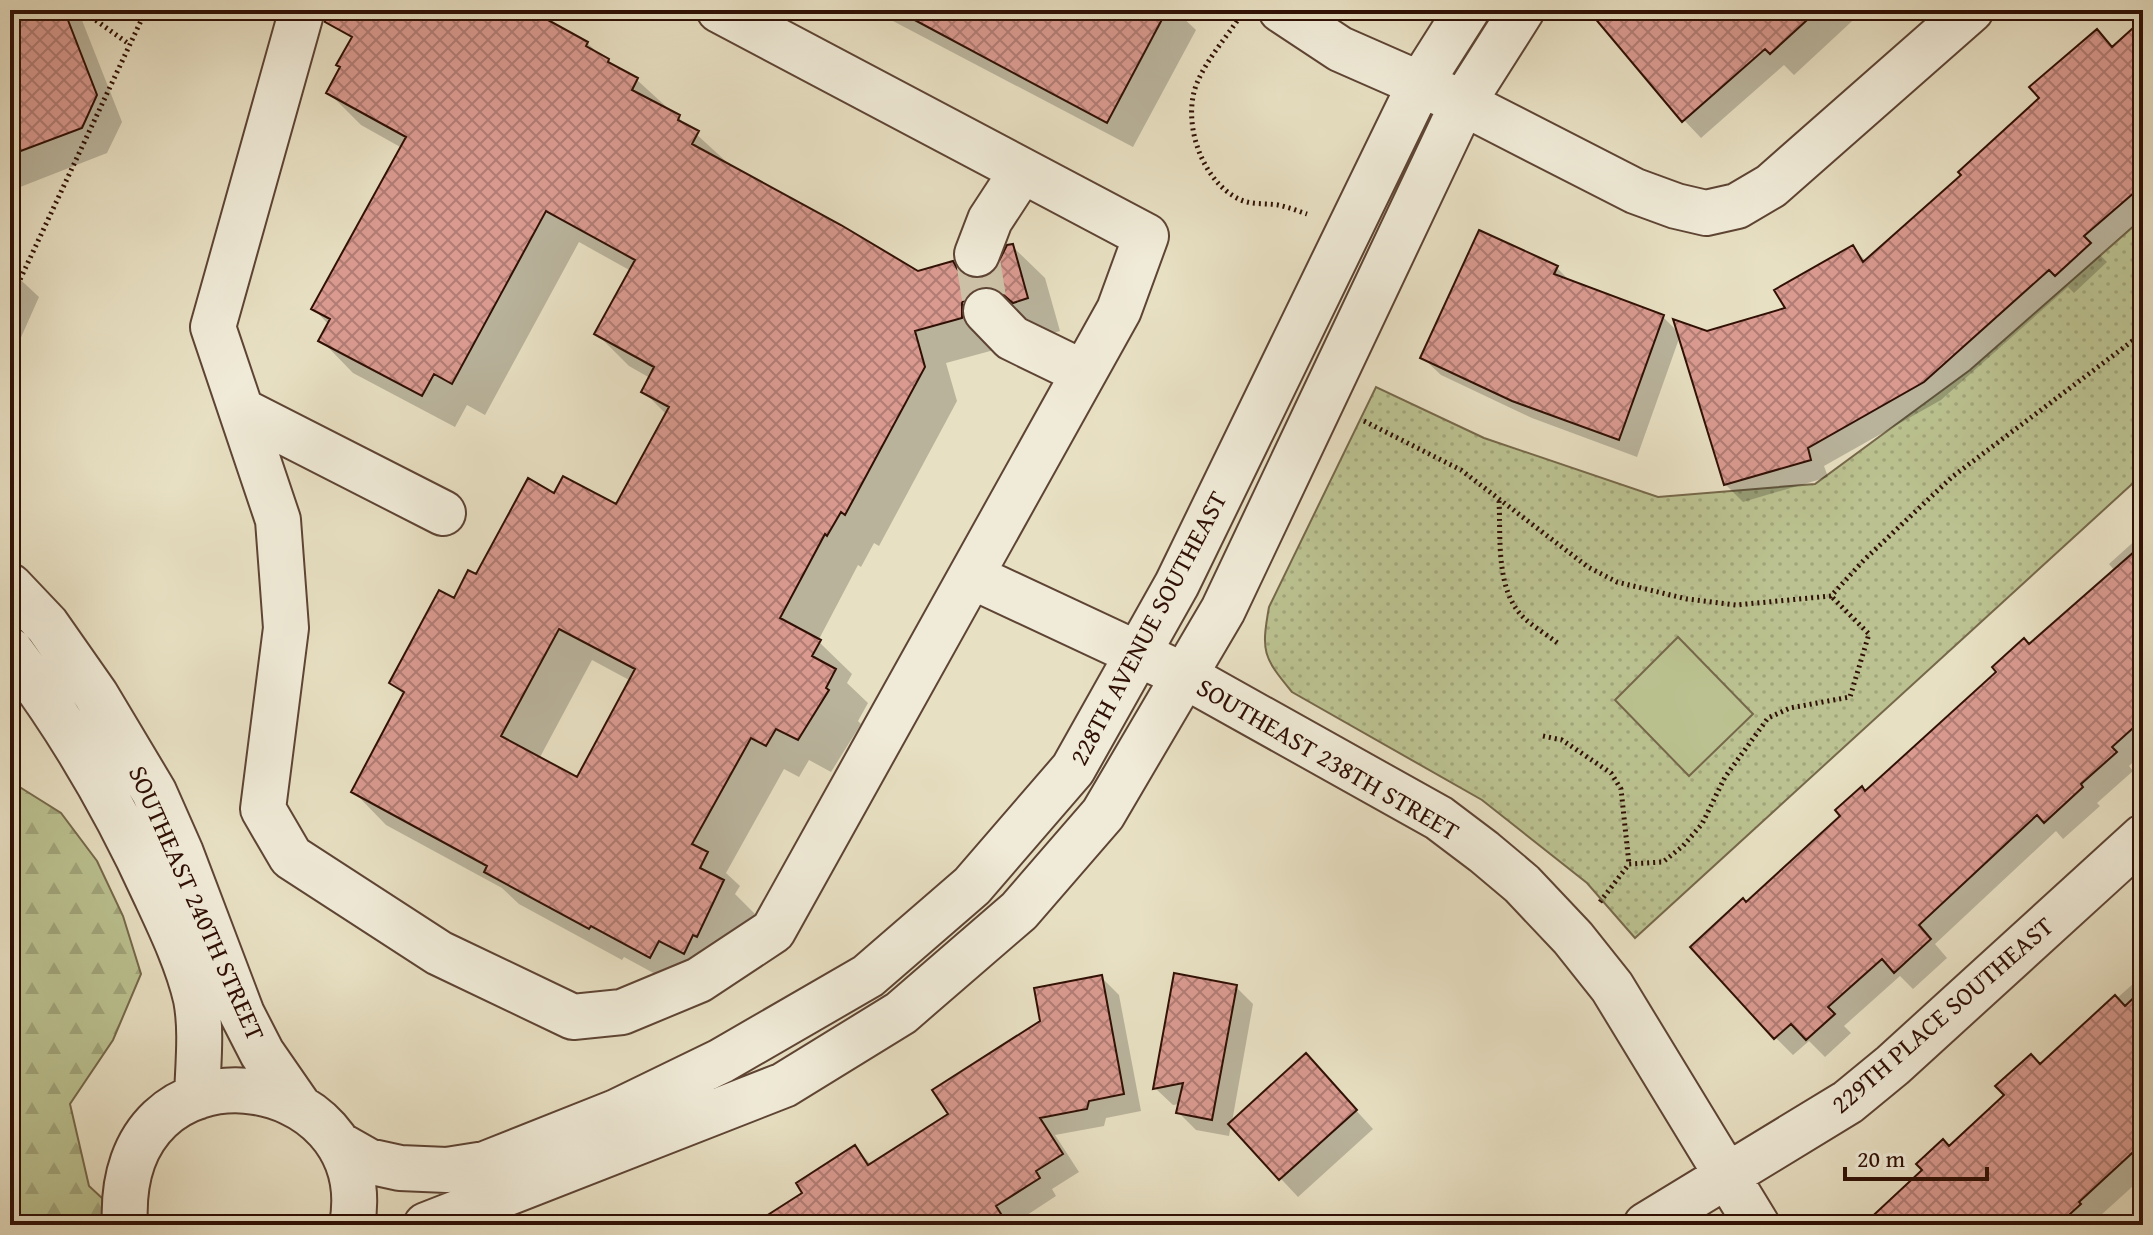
<svg xmlns="http://www.w3.org/2000/svg" width="2153" height="1235" viewBox="0 0 2153 1235" font-family="'Gentium Book Plus',serif">
  <style>
    .grass { fill: url(#grass-dots); stroke: #76684a; stroke-width: 2 }
    .forest { fill: url(#forest-firs); stroke: #76684a; stroke-width: 2 }
    .pitch { fill: #bbc190; stroke: #76684a; stroke-width: 2 }
    .shadow { fill: #0003; fill-rule: evenodd }
    .building { fill: url(#building-cross-hatch); stroke: #301005; stroke-width: 2; fill-rule: evenodd }
    .lines { fill: none; stroke-linecap: round; stroke-linejoin: round }
    .minor-tunnel { stroke: #ccc1a6; stroke-width: 44; stroke-dasharray: 44 22; stroke-linecap: butt }
    .minor-casing { stroke: #5e4434; stroke-width: 48 }
    .path { stroke: #301005; stroke-width: 5; stroke-dasharray: 2 4; stroke-linecap: butt }
    .minor { stroke: #f0ebd8; stroke-width: 44 }
    .labels { text-anchor: middle; stroke-width: 8; stroke-linejoin: round; paint-order: stroke }
    .street-label { font-size: 26px; fill: #301005; stroke: #f0ebd8 }
  </style>
  <defs>
    <pattern id="grass-dots" width="8" height="8" patternUnits="userSpaceOnUse" patternTransform="scale(2)"><rect width="8" height="8" fill="#bbc190"/><path d="M2 2h.1M6 6h.1" fill="none" stroke="#a1a57b" stroke-width="1.8" stroke-linecap="round"/></pattern>
    <pattern id="forest-firs" width="22" height="20" patternUnits="userSpaceOnUse" patternTransform="scale(2)"><rect width="22" height="20" fill="#bbc190"/><path d="M5 1l3.5 6h-7zM16 11l3.5 6h-7z" fill="#a1a57b"/></pattern>
    <pattern id="building-cross-hatch" width="8" height="8" patternUnits="userSpaceOnUse" patternTransform="scale(2)"><rect width="8" height="8" fill="#da9a90"/><path d="M0 0l8 8M0 8l8-8" fill="none" stroke="#b17c74"/></pattern>
  </defs>
  <rect width="100%" height="100%" fill="#e8e0c3"/>
  <filter id="stains"><feTurbulence type="fractalNoise" baseFrequency=".0025" numOctaves="4"/><feColorMatrix values="0 0 0 0 .2 0 0 0 0 .09 0 0 0 0 .02 0 0 0 .5 -.17"/></filter>
  <radialGradient id="worn" r=".72"><stop offset=".6" stop-color="#630" stop-opacity="0"/><stop offset="1" stop-color="#630" stop-opacity=".3"/></radialGradient>
  <path class="grass" d="M 2143,218 L 2143,474 L 1635,938 L 1587,883 L 1482,800 L 1292,692 C 1263,657 1261,652 1269,607 L 1376,387 L 1484,438 L 1658,497 L 1815,484 L 1970,370 Z"/>
  <path class="forest" d="M 10,781 L 61,813 L 97,861 L 123,916 L 141,974 L 113,1040 L 70,1104 L 89,1186 L 131,1225 L 10,1225 Z"/>
  <path class="pitch" d="M 1678,637 L 1753,714 L 1689,776 L 1615,700 Z"/>
  <path class="shadow" d="M 10,10 L 78,10 L 122,122 L 107,153 L 10,191 Z
    M 352,10 L 514,10 L 587,43 L 616,69 L 637,80 L 730,165 L 918,273 L 953,263 L 969,279 L 982,280 L 995,274 L 1012,246 L 1045,278 L 1060,331 L 1047,335 L 1028,319 L 1013,319 L 994,350 L 946,363 L 957,401 L 879,546 L 874,543 L 861,567 L 858,565 L 818,641 L 852,674 L 847,683 L 868,703 L 858,721 L 861,724 L 831,772 L 809,760 L 799,777 L 784,769 L 726,873 L 740,886 L 735,894 L 755,914 L 730,968 L 683,989 L 624,957 L 622,960 L 519,904 L 502,888 L 386,825 L 354,792 L 405,696 L 391,683 L 454,600 L 555,495 L 617,507 L 667,415 L 643,391 L 650,378 L 629,366 L 597,334 L 631,271 L 579,242 L 485,415 L 467,405 L 455,427 L 353,373 L 321,340 L 329,325 L 314,309 L 402,148 L 361,125 L 328,92 L 342,68 L 353,40 L 342,29 ZM 962,299 L 967,299 L 959,313 ZM 592,660 L 631,681 L 577,779 L 539,759 Z
    M 872,10 L 1175,10 L 1196,30 L 1133,147 Z
    M 1621,10 L 1869,10 L 1866,13 L 1863,11 L 1794,75 L 1784,65 L 1701,138 L 1684,120 Z
    M 2143,22 L 2143,218 L 2100,255 L 2107,262 L 2074,293 L 2068,287 L 1941,400 L 1824,466 L 1828,477 L 1743,502 L 1725,484 L 1680,336 L 1637,457 L 1532,418 L 1441,375 L 1423,358 L 1556,267 L 1573,284 L 1663,317 L 1680,334 L 1707,333 L 1788,309 L 1853,248 L 1867,262 L 1964,175 L 2042,98 L 2097,31 L 2113,48 Z
    M 10,270 L 39,297 L 10,362 Z
    M 2140,536 L 2143,539 L 2143,753 L 2129,766 L 2133,771 L 2097,803 L 2100,806 L 2063,839 L 2056,831 L 1935,944 L 1947,958 L 1913,989 L 1900,976 L 1844,1026 L 1851,1033 L 1825,1057 L 1809,1041 L 1793,1055 L 1775,1037 L 1746,904 L 1866,793 L 2115,571 L 2109,564 Z
    M 2143,975 L 2143,1177 L 2090,1225 L 1897,1225 L 1949,1148 Z
    M 1101,977 L 1119,995 L 1141,1111 L 1106,1118 L 1104,1126 L 1055,1135 L 1079,1172 L 1052,1189 L 1056,1196 L 1012,1225 L 756,1225 L 805,1193 L 855,1148 L 872,1165 L 951,1115 L 1042,1022 Z
    M 1236,987 L 1253,1004 L 1232,1122 L 1323,1074 L 1373,1129 L 1298,1197 L 1231,1125 L 1229,1136 L 1196,1130 L 1178,1112 L 1180,1104 L 1173,1105 L 1155,1088 Z"/>
  <path class="building" d="M 10,10 L 64,10 L 97,95 L 82,128 L 10,155 Z
    M 326,10 L 530,10 L 588,42 L 586,46 L 609,59 L 608,62 L 638,78 L 632,90 L 680,115 L 678,120 L 699,131 L 692,144 L 841,225 L 918,271 L 953,261 L 958,270 L 967,277 L 982,278 L 993,273 L 1007,245 L 1013,244 L 1028,298 L 1013,303 L 994,287 L 979,287 L 969,293 L 962,303 L 962,318 L 915,331 L 925,367 L 845,515 L 841,512 L 827,536 L 825,534 L 780,618 L 821,640 L 812,656 L 836,669 L 826,688 L 829,690 L 798,740 L 776,729 L 766,746 L 751,738 L 692,844 L 708,852 L 700,868 L 724,880 L 697,937 L 693,935 L 684,954 L 659,941 L 650,958 L 591,926 L 589,929 L 484,872 L 487,866 L 351,792 L 404,692 L 389,683 L 439,590 L 454,598 L 468,570 L 476,574 L 528,478 L 554,493 L 563,476 L 616,504 L 669,407 L 641,392 L 654,367 L 594,334 L 635,260 L 546,211 L 452,384 L 434,374 L 422,396 L 318,341 L 330,319 L 311,309 L 406,137 L 326,93 L 340,67 L 336,65 L 352,37 L 325,22 ZM 559,629 L 635,669 L 577,777 L 501,736 Z
    M 896,10 L 1167,10 L 1107,123 Z
    M 1588,10 L 1818,10 L 1770,54 L 1765,49 L 1682,122 Z
    M 2143,19 L 2143,185 L 2084,236 L 2091,243 L 2055,276 L 2049,270 L 1924,382 L 1808,448 L 1811,460 L 1724,485 L 1673,319 L 1707,331 L 1785,308 L 1774,290 L 1853,245 L 1863,262 L 1961,175 L 1958,172 L 2039,98 L 2029,87 L 2097,29 L 2112,47 Z
    M 1479,230 L 1558,266 L 1554,274 L 1664,315 L 1619,440 L 1512,401 L 1420,358 Z
    M 2143,544 L 2143,719 L 2112,747 L 2117,752 L 2081,784 L 2083,787 L 2044,823 L 2037,815 L 1919,925 L 1931,939 L 1894,973 L 1882,959 L 1828,1007 L 1835,1014 L 1806,1040 L 1791,1024 L 1774,1039 L 1690,947 L 1743,898 L 1746,902 L 1840,816 L 1835,810 L 1862,786 L 1865,791 L 1996,672 L 1992,667 L 2024,638 L 2029,644 Z
    M 1174,973 L 1237,985 L 1212,1120 L 1176,1113 L 1183,1083 L 1153,1089 Z
    M 1102,975 L 1124,1094 L 1089,1101 L 1087,1109 L 1040,1118 L 1063,1154 L 1036,1171 L 1040,1178 L 996,1206 L 1008,1225 L 752,1225 L 802,1193 L 796,1183 L 855,1145 L 868,1165 L 948,1114 L 932,1090 L 1040,1021 L 1034,988 Z
    M 2143,989 L 2143,1143 L 2079,1202 L 2081,1204 L 2058,1225 L 1863,1225 L 1922,1170 L 1916,1164 L 1943,1139 L 1949,1146 L 2004,1095 L 1995,1086 L 2031,1054 L 2040,1064 L 2115,995 L 2125,1006 Z
    M 1306,1053 L 1357,1110 L 1279,1180 L 1228,1124 Z"/>
  <g class="lines">
    <path class="minor-tunnel" d="M 977,254 L 986,311"/>
    <g class="minor-casing">
      <path id="minor" d="M 302,10 L 213,327 L 278,520 L 286,628 L 263,809 L 291,857 L 439,953 L 573,1017 L 622,1012 L 699,980 L 773,931 L 1119,310 L 1146,236 L 719,10
        M 1281,10 L 1340,49 L 1463,103 L 1635,191 L 1676,206 L 1706,213 L 1737,206 L 1771,186 L 1971,10
        M 977,254 L 990,220 L 1022,171
        M 986,311 L 1012,338 L 1084,373
        M 243,411 L 443,513
        M 971,576 L 1185,676 L 1439,818 L 1484,852 L 1522,884 L 1573,938 L 1612,987 L 1757,1225
        M 10,586 L 47,625 L 96,695 L 154,792 L 181,853 L 242,1014 L 262,1053 L 298,1105
        M 10,650 C 69,727 116,808 156,896 C 171,928 188,964 196,999 C 202,1030 198,1065 197,1097
        M 338,1144 L 368,1161 L 400,1168 L 447,1170 L 485,1164 L 616,1112 L 721,1061 L 868,976 L 972,886 L 1073,769 L 1177,584 L 1420,84 L 1467,10
        M 125,1225 C 114,1027 381,1065 352,1225
        M 426,1225 L 784,1085 L 901,1013 L 1019,911 L 1103,814 L 1223,610 L 1463,103 L 1522,10
        M 1646,1225 L 1848,1102 L 1893,1065 L 2143,837"/>
    </g>
    <path class="path" d="M 90,10 L 94,19 L 129,44
      M 1237,21 C 1224,40 1206,61 1197,83 C 1181,122 1202,183 1241,200 C 1253,205 1265,203 1278,205 C 1288,207 1298,211 1307,214
      M 10,301 L 146,10
      M 1364,421 L 1461,470 L 1588,567 L 1617,582 L 1687,599 L 1736,605 L 1831,596 L 1864,560 L 1952,477 L 2143,333
      M 1499,501 C 1501,538 1495,590 1524,618 C 1535,628 1549,636 1560,645
      M 1543,736 L 1562,740 L 1611,773 L 1621,789 L 1629,864
      M 1600,902 L 1629,864 L 1663,862 L 1683,846 L 1702,824 L 1725,777 L 1768,718 L 1790,708 L 1850,697 L 1869,634 L 1831,596"/>
    <use href="#minor" class="minor"/>
  </g>
  <g class="labels">
    <g class="street-label">
      <text transform="translate(1148 628) rotate(-62)" y="9">228TH AVENUE SOUTHEAST</text>
      <text transform="translate(1328 759) rotate(30)" y="9">SOUTHEAST 238TH STREET</text>
      <text transform="translate(197 903) rotate(66)" y="9">SOUTHEAST 240TH STREET</text>
      <text transform="translate(1942 1015) rotate(-41)" y="9">229TH PLACE SOUTHEAST</text>
    </g>
  </g>
  <rect width="2153" height="1235" fill="none" stroke="#e8e0c3" stroke-width="40"/>
  <rect x="12" y="12" width="2129" height="1211" fill="none" stroke="#301005" stroke-width="4"/>
  <rect x="20" y="20" width="2113" height="1195" fill="none" stroke="#301005" stroke-width="2"/>
  <path d="M1845 1167v12h142v-12" fill="none" stroke="#301005" stroke-width="4"/>
  <text x="1857" y="1167" font-size="24" fill="#301005" stroke="#f0ebd8" stroke-width="6" paint-order="stroke">20 m</text>
  <rect width="100%" height="100%" filter="url(#stains)"/>
  <rect width="100%" height="100%" fill="url(#worn)"/>
</svg>
